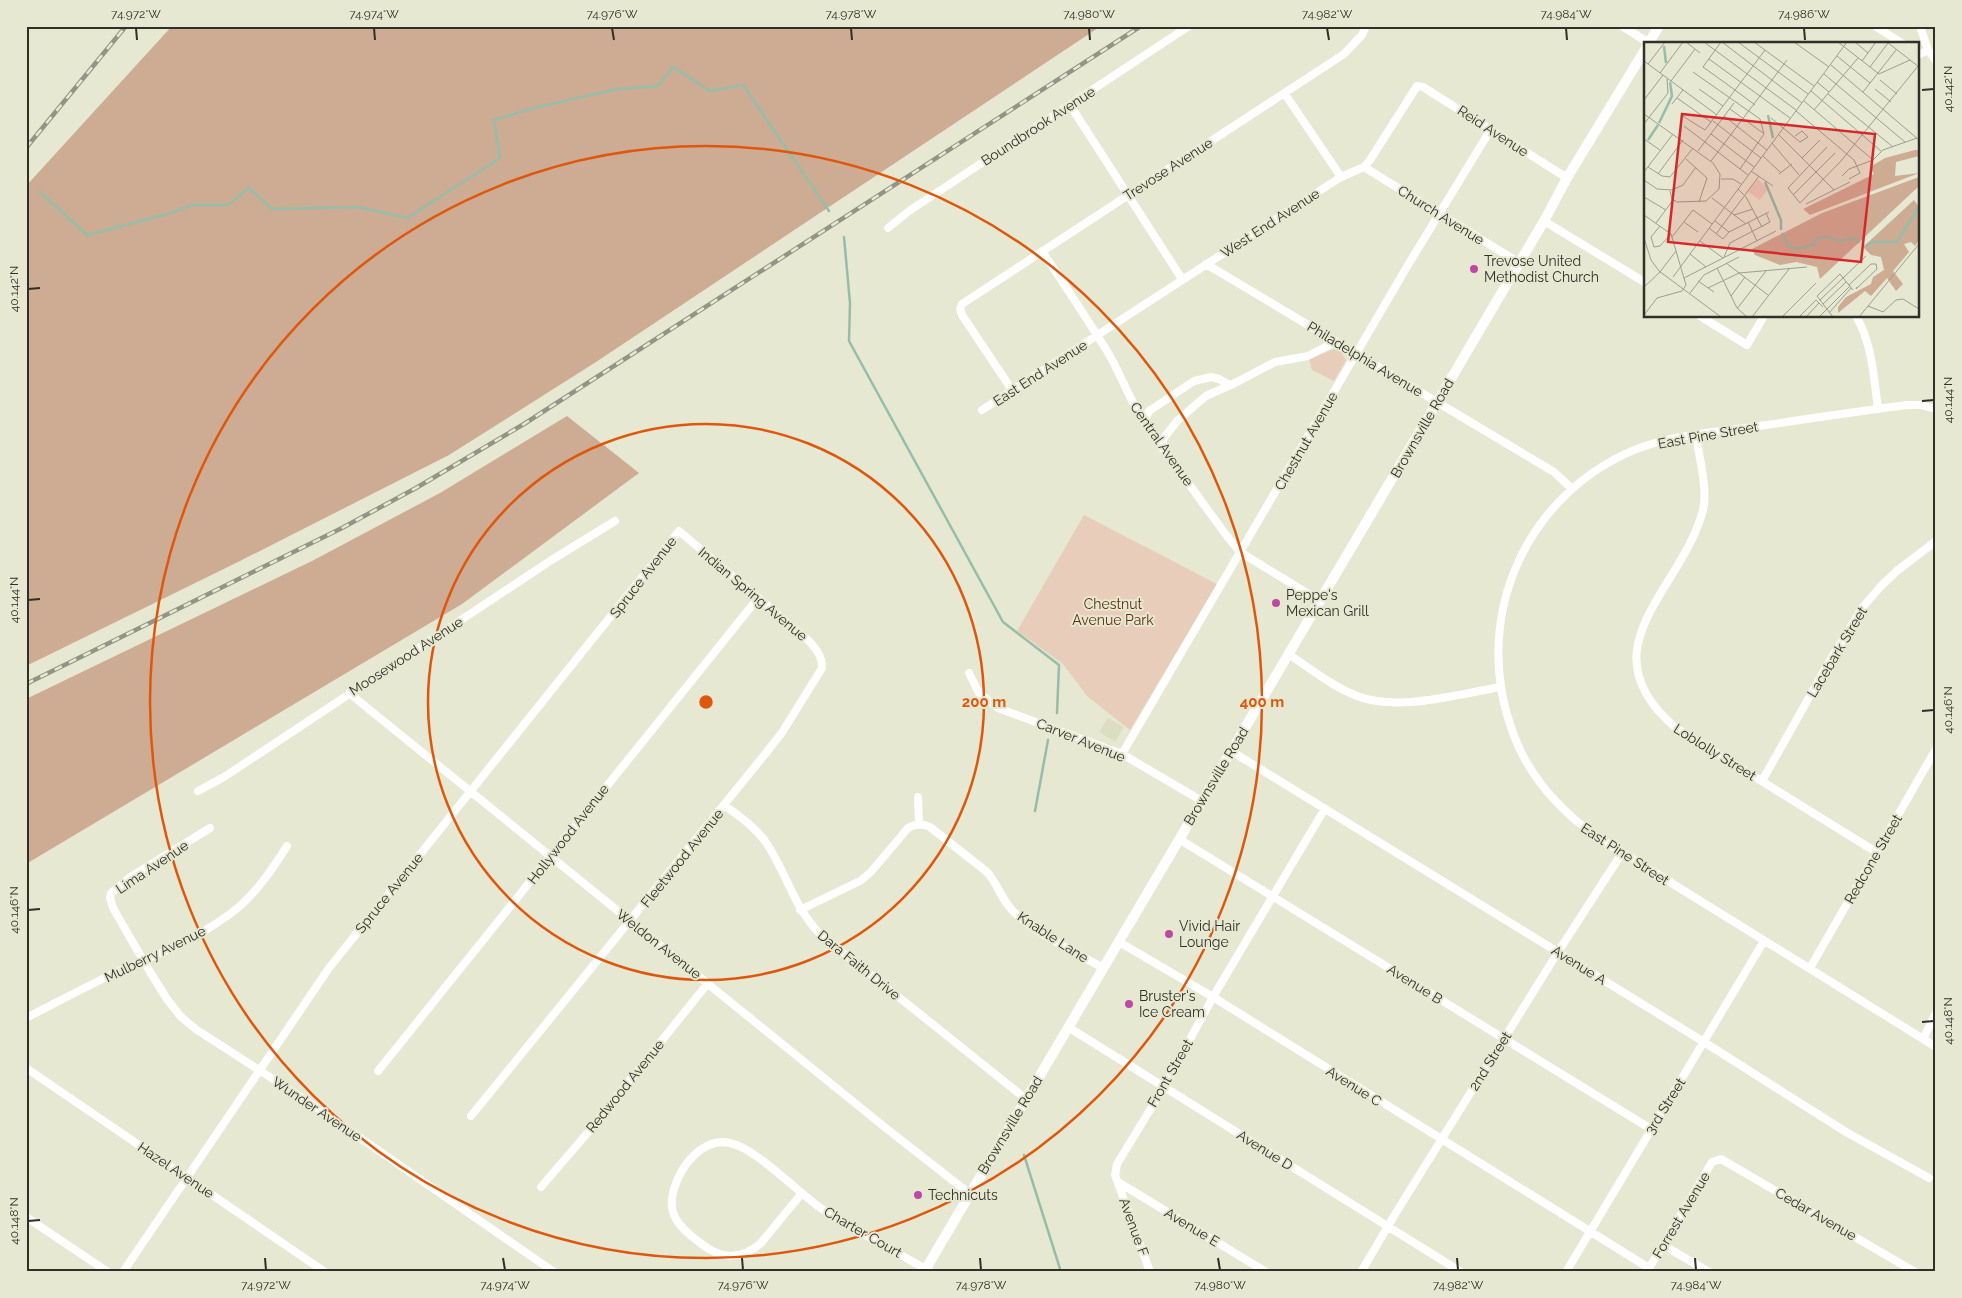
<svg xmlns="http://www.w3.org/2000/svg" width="1962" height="1298" viewBox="0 0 1962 1298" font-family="Raleway,sans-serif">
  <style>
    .built { fill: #dcdec1 }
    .green { fill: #e8cdba }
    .forest { fill: #ceab93 }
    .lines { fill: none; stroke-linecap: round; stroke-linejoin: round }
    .stream { stroke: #95beaa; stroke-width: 2.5 }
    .minor { stroke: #fff; stroke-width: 8 }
    .tertiary { stroke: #fff; stroke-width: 10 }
    .rail-casing { stroke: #939485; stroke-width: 4.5 }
    .rail { stroke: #e6e8d2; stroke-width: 2.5; stroke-dasharray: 8; stroke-linecap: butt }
    .ticks { fill: none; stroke: #303028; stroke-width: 2 }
    .ring { fill: none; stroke: #df570d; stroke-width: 2.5 }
    .poi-dot { fill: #bc4aa4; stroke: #e6e8d2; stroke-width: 2 }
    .labels { text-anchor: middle; stroke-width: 4; stroke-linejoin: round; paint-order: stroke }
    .street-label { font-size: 14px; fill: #303028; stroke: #e6e8d2 }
    .poi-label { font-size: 14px; fill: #303028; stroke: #e6e8d2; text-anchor: start }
    .park-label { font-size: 14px; fill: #5e3007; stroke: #e6e8d2 }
    .inset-river { fill: none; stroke: #95beaa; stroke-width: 2.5 }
    .inset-road { fill: none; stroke: #9d9e8e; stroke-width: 1 }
    .view { fill: #d62828; fill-opacity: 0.15; stroke: #d62828; stroke-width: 2.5 }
    .inset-edge { fill: none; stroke: #303028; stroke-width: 2.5 }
    .centre { fill: #df570d; stroke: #e6e8d2; stroke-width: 2.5 }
    .ring-label { font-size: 15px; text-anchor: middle; font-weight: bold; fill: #df570d; stroke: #e6e8d2; stroke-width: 4; stroke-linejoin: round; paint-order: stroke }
    .neatline { fill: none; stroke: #303028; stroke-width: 2 }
    .ticks-label { font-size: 12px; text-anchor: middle; fill: #303028 }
  </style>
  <rect width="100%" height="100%" fill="#e6e8d2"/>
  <path class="built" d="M 1108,718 L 1124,727 L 1115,742 L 1099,732 Z"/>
  <path class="green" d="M 1334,349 L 1341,352 L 1346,360 L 1334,381 L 1312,370 L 1309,359 Z
    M 1084,515 L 1217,584 L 1130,730 L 1087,696 L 1063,664 L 1017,631 Z"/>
  <path class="forest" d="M 172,26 L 1101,26 L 596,362 L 449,455 L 238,562 L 26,666 L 26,186 Z
    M 567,416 L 639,473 L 462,604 L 26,864 L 26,699 L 312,561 L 440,493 Z"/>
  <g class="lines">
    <path class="stream" d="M 40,192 L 87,235 L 171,213 L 191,205 L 228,205 L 249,188 L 272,209 L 359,207 L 407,218 L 500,158 L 494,120 L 530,109 L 617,89 L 658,86 L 673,67 L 710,91 L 743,85 L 829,211
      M 844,237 L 850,303 L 849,341 L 1003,622 L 1059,665 L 1057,713
      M 1035,811 L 1048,740
      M 1024,1155 L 1061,1272"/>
    <path class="minor" d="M 1622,26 L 1649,43
      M 1875,26 L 1903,44
      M 1920,26 L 1928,50 L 1936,61
      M 1918,55 L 1928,50
      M 1285,94 L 1341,177
      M 1070,105 L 1182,279
      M 1364,167 L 1518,262
      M 1544,221 L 1646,283
      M 888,228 L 909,211 L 1189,26
      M 1042,251 C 1064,284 1086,317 1107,351 C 1121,374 1129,399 1144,422 L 1226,535 L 1240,552 L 1320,601
      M 1206,264 L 1554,472 L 1572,489
      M 1700,316 L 1747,345 L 1764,316
      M 1856,316 C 1872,343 1874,378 1878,409
      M 1012,390 L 962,315 L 960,309 L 962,304 L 1344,54 L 1362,35 L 1366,26
      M 1936,409 L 1921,405 L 1907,405 C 1853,412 1800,420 1746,428 C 1706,433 1663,436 1625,454 C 1520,504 1472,624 1513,733 C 1528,775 1559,809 1594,835 L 1936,1047
      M 982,410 L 1341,177 L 1364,167 L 1370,160 L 1417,86 L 1423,87 L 1567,178
      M 1144,422 L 1149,411 L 1194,381 L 1211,377 L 1219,379 L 1230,385
      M 1696,435 C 1699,457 1708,489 1703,510 C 1682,591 1582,648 1676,728 L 1876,852
      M 1163,449 L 1163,439 L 1178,420 L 1206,396 L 1235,383 L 1275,362 L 1308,356 L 1335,342
      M 1288,654 C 1310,668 1333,687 1357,696 C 1398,712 1458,694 1501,687
      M 969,673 L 979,693 L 998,708 L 1122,754 L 1202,801
      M 349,693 L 887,1129 L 970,1194
      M 1231,751 L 1704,1042 L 1846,1132 L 1929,1178
      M 1122,754 L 1408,265 L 1491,129
      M 1762,781 L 1829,662 L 1862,608 L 1881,586 L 1898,570 L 1936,541
      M 198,791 L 224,777 L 550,561 L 615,521
      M 918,797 L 919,824
      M 724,805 C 739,816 754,826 765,841 C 786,871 794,908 820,934 L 1026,1099
      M 210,828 L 129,878 L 111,893 L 110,898 L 113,908 L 150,972 L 167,999 L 181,1017 L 197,1030 L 304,1099 L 554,1272
      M 1179,839 L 1651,1129
      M 800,910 L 860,881 L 870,873 L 908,828 C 915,824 922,823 930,827 L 987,872 C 997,883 1001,898 1011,909 C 1033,933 1074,951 1103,968
      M 1119,942 L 1213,997 L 1649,1268
      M 1810,968 L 1936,749
      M 26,1018 C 56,1003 85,987 115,973 C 158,954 203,937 240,906 C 259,889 273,868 287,846
      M 1068,1027 L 1461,1272
      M 1923,1039 L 1936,1013
      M 26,1068 L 325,1272
      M 378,1071 L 758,598
      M 1118,1182 L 1266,1272
      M 541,1187 L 590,1130 L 708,983
      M 802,1193 L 761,1243 C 752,1251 741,1256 730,1256 C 717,1255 708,1249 699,1242 C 680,1228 666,1214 674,1189 C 681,1165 703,1137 730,1143 C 756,1148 798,1193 822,1209 C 857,1232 895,1251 931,1272
      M 26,1217 L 108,1272
      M 1663,1245 L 1709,1272
      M 1648,1270 L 1712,1162 L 1721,1159 L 1915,1272
      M 123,1272 L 329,968 L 679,531 L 808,640 C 816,649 822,655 822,668 L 783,731 L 766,753 L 471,1116
      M 1150,1272 L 1115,1175 L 1117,1164 L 1164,1087 L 1213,997 L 1324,810
      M 1361,1272 L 1397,1211 L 1558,952 L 1622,853
      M 1566,1272 L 1764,941"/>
    <path class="tertiary" d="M 1648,44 L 1659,26
      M 924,1272 L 1544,221 L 1567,178 L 1646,48"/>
    <g class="rail-casing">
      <path id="rail" d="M 26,148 L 126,26
        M 26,684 L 342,528 L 416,488 L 524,424 L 1141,26"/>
    </g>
    <use href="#rail" class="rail"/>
  </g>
  <path class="ticks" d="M 136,28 L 137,40M 374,28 L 375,40M 612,28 L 614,40M 851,28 L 852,40M 1089,28 L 1090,40M 1327,28 L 1329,40M 1566,28 L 1567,40M 1804,28 L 1805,40M 1922,90 L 1934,89M 28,289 L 40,288M 1922,401 L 1934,400M 28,600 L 40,599M 1922,711 L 1934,710M 28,910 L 40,909M 1922,1022 L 1934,1021M 28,1221 L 40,1220M 265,1258 L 266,1270M 503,1258 L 505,1270M 742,1258 L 743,1270M 980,1258 L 981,1270M 1218,1258 L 1220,1270M 1457,1258 L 1458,1270M 1695,1258 L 1696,1270"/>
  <g class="ring">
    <circle cx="706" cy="702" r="278"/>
    <circle cx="706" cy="702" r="556"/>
  </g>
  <g class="poi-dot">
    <circle cx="1474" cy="269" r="5"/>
    <circle cx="1276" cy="603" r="5"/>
    <circle cx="1169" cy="934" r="5"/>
    <circle cx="1129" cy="1004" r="5"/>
    <circle cx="918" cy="1195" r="5"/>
  </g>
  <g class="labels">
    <g class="street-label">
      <text transform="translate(1038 126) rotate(-33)" y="5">Boundbrook Avenue</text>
      <text transform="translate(1493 131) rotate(33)" y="5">Reid Avenue</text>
      <text transform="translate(1168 169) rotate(-33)" y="5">Trevose Avenue</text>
      <text transform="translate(1441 215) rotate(32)" y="5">Church Avenue</text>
      <text transform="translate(1270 223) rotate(-33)" y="5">West End Avenue</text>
      <text transform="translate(1365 359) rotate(31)" y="5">Philadelphia Avenue</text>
      <text transform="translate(1040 373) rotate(-33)" y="5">East End Avenue</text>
      <text transform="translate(1422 428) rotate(-60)" y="5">Brownsville Road</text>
      <text transform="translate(1708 435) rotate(-10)" y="5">East Pine Street</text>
      <text transform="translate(1306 441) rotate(-60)" y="5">Chestnut Avenue</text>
      <text transform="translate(1162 444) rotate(55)" y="5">Central Avenue</text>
      <text transform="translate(643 577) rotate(-52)" y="5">Spruce Avenue</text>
      <text transform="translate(753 594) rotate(40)" y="5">Indian Spring Avenue</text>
      <text transform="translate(1837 652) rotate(-59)" y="5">Lacebark Street</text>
      <text transform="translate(406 656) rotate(-33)" y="5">Moosewood Avenue</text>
      <text transform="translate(1081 740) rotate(22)" y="5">Carver Avenue</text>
      <text transform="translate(1715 752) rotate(32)" y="5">Loblolly Street</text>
      <text transform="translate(1216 776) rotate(-59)" y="5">Brownsville Road</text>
      <text transform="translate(568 834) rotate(-52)" y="5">Hollywood Avenue</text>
      <text transform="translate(1625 854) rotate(33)" y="5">East Pine Street</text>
      <text transform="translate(682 858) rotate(-51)" y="5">Fleetwood Avenue</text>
      <text transform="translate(1873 859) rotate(-60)" y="5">Redcone Street</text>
      <text transform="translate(152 867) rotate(-34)" y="5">Lima Avenue</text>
      <text transform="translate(389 893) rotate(-51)" y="5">Spruce Avenue</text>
      <text transform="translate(1053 937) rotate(33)" y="5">Knable Lane</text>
      <text transform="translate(659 944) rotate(38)" y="5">Weldon Avenue</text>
      <text transform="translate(155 954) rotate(-26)" y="5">Mulberry Avenue</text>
      <text transform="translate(859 965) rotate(39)" y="5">Dara Faith Drive</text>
      <text transform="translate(1579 965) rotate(32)" y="5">Avenue A</text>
      <text transform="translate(1415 984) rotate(32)" y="5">Avenue B</text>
      <text transform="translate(1490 1061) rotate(-58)" y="5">2nd Street</text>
      <text transform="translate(1170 1073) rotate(-60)" y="5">Front Street</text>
      <text transform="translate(625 1086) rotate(-51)" y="5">Redwood Avenue</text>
      <text transform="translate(1354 1086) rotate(32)" y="5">Avenue C</text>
      <text transform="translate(1665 1106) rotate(-58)" y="5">3rd Street</text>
      <text transform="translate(317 1109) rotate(34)" y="5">Wunder Avenue</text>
      <text transform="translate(1010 1125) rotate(-59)" y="5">Brownsville Road</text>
      <text transform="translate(1265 1150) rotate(32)" y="5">Avenue D</text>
      <text transform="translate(176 1170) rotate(34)" y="5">Hazel Avenue</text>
      <text transform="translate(1816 1214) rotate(30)" y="5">Cedar Avenue</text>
      <text transform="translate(1681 1215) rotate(-59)" y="5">Forrest Avenue</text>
      <text transform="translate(1134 1227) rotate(70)" y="5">Avenue F</text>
      <text transform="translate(1192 1227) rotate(31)" y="5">Avenue E</text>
      <text transform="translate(863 1232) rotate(30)" y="5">Charter Court</text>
    </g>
    <g class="poi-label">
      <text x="1484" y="266">Trevose United<tspan x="1484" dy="16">Methodist Church</tspan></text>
      <text x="1286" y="600">Peppe's<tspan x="1286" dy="16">Mexican Grill</tspan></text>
      <text x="1179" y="931">Vivid Hair<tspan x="1179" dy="16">Lounge</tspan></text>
      <text x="1139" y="1001">Bruster's<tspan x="1139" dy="16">Ice Cream</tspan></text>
      <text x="928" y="1200">Technicuts</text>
    </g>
    <g class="park-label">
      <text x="1113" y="609">Chestnut<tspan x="1113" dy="16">Avenue Park</tspan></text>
    </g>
  </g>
  <g transform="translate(1644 42)">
    <rect width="275" height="275" fill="#e6e8d2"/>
    <path d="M 114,137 L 124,147 L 116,158 L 104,150 Z" fill="#e8cdba"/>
    <path d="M 271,108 L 275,108 L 275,114 L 252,120 L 251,134 L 275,131 L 166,173 L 159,167 L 230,132 L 226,125 L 241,116 ZM 275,135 L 275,144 L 176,237 L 173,225 L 152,220 L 136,223 L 111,213 L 108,207 L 178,171 ZM 270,158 L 275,165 L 275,198 L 271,204 L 267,200 L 260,202 L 265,210 L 249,229 L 259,242 L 252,249 L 243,236 L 227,254 L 221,249 L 194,271 L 194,265 L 202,255 L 227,242 L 229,235 L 240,228 L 237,215 L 227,213 L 219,205 Z" fill="#ceab93"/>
    <path class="inset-river" d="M 20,4 L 22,21M 124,73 L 129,96M 15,81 L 28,54 L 26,40M 4,98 L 14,83M 121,140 L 137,178 L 137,188M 138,191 L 145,204 L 152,207 L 170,203 L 170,199 L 180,194 L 195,199 L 211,196 L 215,201M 221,204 L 229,200 L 253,200 L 275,165"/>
    <path class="inset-road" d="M 42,0 L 56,11M 60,0 L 152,68M 77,0 L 59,25 L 91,48M 78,0 L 158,61M 94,0 L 164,52M 110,0 L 170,44M 150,0 L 185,25M 194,0 L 235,32 L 266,18M 211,0 L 224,11M 243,0 L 275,25M 193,14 L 226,41M 65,17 L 146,76M 0,19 L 73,73M 218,19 L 232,0M 4,22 L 21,0M 187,23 L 275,98M 226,25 L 244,1M 49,30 L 116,77 L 120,92M 16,31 L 39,0M 180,32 L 261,100M 236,38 L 253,52M 27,39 L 51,7M 173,40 L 185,50M 55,47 L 79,64M 231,47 L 247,60M 91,48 L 111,63M 167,49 L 237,109M 219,50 L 252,8M 184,52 L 249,105M 33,56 L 67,80M 0,58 L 19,33M 160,59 L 229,118M 28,62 L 39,48M 86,67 L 119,91M 170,68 L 214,16M 152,69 L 210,118 L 216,131 L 205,137M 0,72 L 69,121 L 76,132 L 75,147 L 62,159 L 33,160 L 28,157 L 26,149M 37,73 L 61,88 L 121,8M 80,74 L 123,108M 127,76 L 156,100 L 164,95 L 158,89 L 151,94M 69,79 L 117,116M 0,82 L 24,51 L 23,37M 40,84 L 104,133M 67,92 L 110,125M 135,93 L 190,148M 0,97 L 16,108M 128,101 L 155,133M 183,105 L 144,146 L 156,161 L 197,119 L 274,24M 54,109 L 90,61M 119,114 L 136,130M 158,116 L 176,98M 42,117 L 63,136 L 55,160M 67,119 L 143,18M 4,125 L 18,134 L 26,135 L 49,106M 96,127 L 120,92M 107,129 L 129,144M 0,130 L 29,92M 14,132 L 39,98M 135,132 L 148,122M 198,134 L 205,127 L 229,118 L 239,108 L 273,96M 77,137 L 89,137 L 97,142M 0,138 L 13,147 L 28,148 L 39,143 L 52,125M 94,147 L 102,155 L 118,185M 149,153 L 191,111M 0,155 L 22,168M 68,156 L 102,182M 162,162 L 206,140M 0,173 L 27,192 L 42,243 L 38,249 L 13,256 L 0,273M 90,173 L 109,167M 71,179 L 85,190M 40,180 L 54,190M 104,180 L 113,199M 12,181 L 29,158M 16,184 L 7,195 L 10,205 L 16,204 L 27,192M 65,186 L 79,197 L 85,190 L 125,170M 72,192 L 115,134M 28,195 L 49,168 L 68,182M 0,196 L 7,218 L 15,229 L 77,275M 56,199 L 79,216M 46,212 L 62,225M 80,215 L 86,201 L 126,180 L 122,171M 82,221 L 124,253M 73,226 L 93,266 L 103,275M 16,230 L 32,209M 29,235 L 203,0M 40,236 L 132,189M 54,239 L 70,250M 205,243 L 227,222M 0,245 L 16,230M 213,245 L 212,247 L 233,227 L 232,222 L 227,222M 64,246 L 95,231 L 163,225M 46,251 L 60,233 L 95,215M 87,254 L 101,235M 176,258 L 222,214M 179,262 L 202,240M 224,264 L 239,270 L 252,258 L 259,257 L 275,267M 93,267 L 122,229M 185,271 L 207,246M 108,275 L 145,227M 138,275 L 172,241M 155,275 L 172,258 L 179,265M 162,275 L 175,261M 175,275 L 206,244M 189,275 L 173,254 L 196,232 L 209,248M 215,275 L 275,202"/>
    <path class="view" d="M 38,72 L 231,92 L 217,220 L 24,200 Z"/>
    <rect width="275" height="275" class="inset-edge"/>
  </g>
  <circle cx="706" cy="702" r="8" class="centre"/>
  <g class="ring-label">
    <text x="984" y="707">200 m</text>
    <text x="1262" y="707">400 m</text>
  </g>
  <rect width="1962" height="1298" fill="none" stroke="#e6e8d2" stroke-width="55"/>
  <rect x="28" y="28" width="1906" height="1242" class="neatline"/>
  <g class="ticks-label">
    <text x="136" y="18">74.972°W</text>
    <text x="374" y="18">74.974°W</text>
    <text x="612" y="18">74.976°W</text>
    <text x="851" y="18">74.978°W</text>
    <text x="1089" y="18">74.980°W</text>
    <text x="1327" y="18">74.982°W</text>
    <text x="1566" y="18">74.984°W</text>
    <text x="1804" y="18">74.986°W</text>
    <text transform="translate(1948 89) rotate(-90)" y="4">40.142°N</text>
    <text transform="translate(14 289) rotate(-90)" y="4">40.142°N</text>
    <text transform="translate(1948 400) rotate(-90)" y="4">40.144°N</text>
    <text transform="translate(14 600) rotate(-90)" y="4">40.144°N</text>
    <text transform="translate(1948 710) rotate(-90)" y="4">40.146°N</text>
    <text transform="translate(14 910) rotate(-90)" y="4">40.146°N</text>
    <text transform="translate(1948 1021) rotate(-90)" y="4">40.148°N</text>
    <text transform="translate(14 1221) rotate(-90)" y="4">40.148°N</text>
    <text x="266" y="1289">74.972°W</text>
    <text x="505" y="1289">74.974°W</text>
    <text x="743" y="1289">74.976°W</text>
    <text x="981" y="1289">74.978°W</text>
    <text x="1220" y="1289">74.980°W</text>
    <text x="1458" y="1289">74.982°W</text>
    <text x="1696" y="1289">74.984°W</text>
  </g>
</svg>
